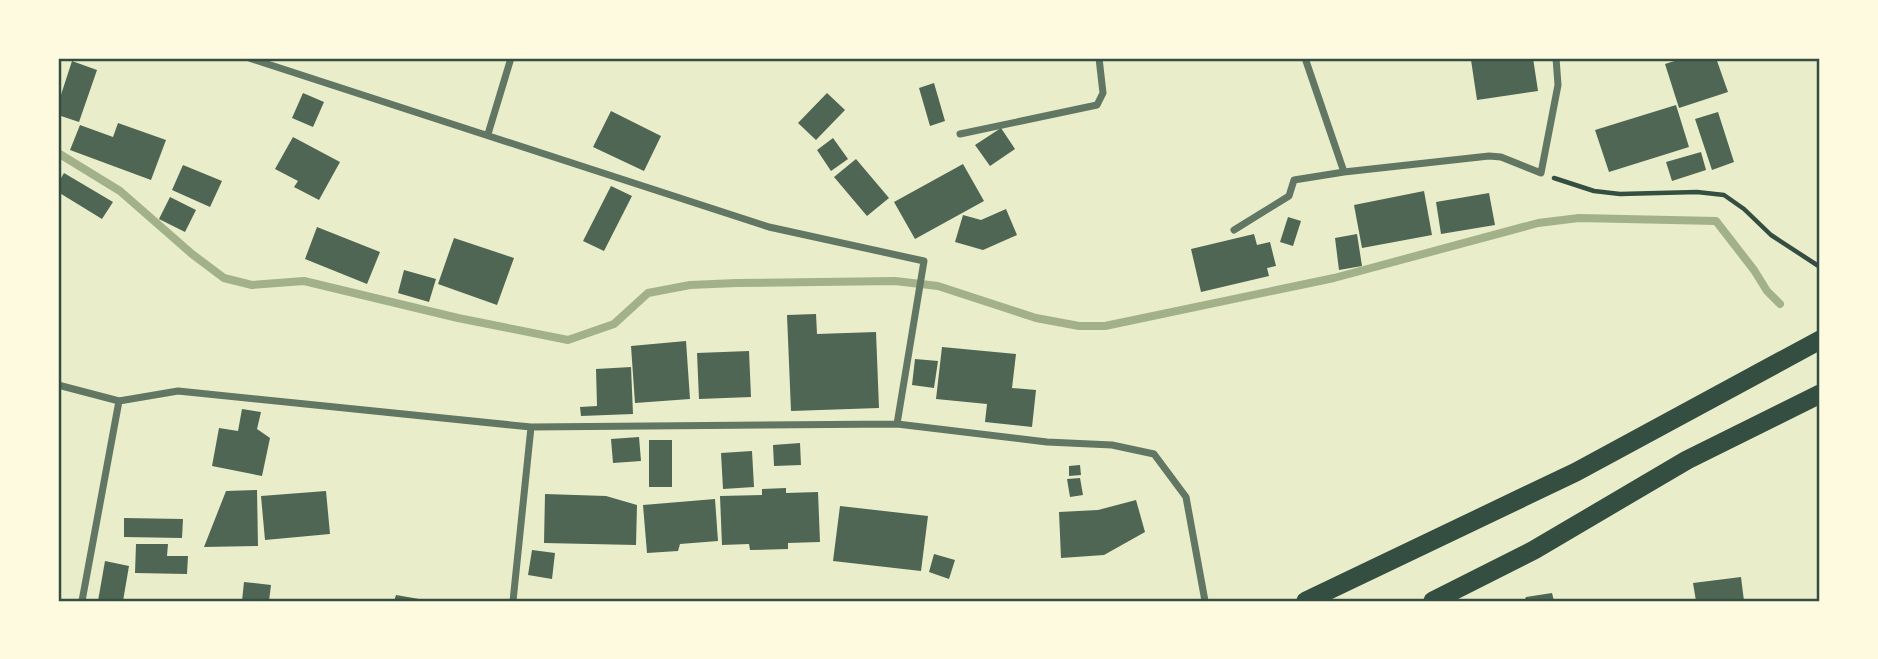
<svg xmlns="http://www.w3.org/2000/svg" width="1878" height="659" viewBox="0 0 1878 659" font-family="Figtree,sans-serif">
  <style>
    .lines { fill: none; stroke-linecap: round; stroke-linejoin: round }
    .stream { stroke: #a3b18a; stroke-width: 8 }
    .building { fill: #4f6655 }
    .path { stroke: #344e41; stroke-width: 4.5 }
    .minor { stroke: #617663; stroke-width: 7 }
    .trunk { stroke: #344e41; stroke-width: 19 }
    .neatline { fill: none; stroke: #344e41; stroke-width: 2.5 }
  </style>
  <rect width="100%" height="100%" fill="#e9edc9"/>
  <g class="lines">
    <path class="stream" d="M 58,153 L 120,191 L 192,254 L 224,278 L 252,285 L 304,281 L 458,318 L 568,340 L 614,324 L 648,293 L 690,285 L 736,283 L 895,281 L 938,286 L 1036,318 L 1079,326 L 1105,326 L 1334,278 L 1538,223 L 1579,218 L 1716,221 L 1754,270 L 1767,291 L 1780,304"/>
  </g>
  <path class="building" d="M 1486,58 L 1533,58 L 1538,91 L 1477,100 L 1471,60 Z
    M 1684,58 L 1716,58 L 1728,92 L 1679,108 L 1665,64 Z
    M 72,61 L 97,70 L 79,122 L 58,115 L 58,104 Z
    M 934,83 L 945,121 L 930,126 L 919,88 Z
    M 303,93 L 324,102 L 313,127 L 292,118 Z
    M 827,93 L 845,110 L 816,140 L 798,123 Z
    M 1676,105 L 1689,147 L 1609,172 L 1595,130 Z
    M 611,111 L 661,136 L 644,171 L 593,147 Z
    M 1718,112 L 1734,162 L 1712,170 L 1695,119 Z
    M 118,123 L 166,140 L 151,180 L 70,150 L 80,125 L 113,137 Z
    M 1001,128 L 1015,149 L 990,166 L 975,145 Z
    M 293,137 L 340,162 L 319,200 L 294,187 L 298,181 L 275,169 Z
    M 833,138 L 848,159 L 831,171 L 817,150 Z
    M 1701,152 L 1706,170 L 1672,181 L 1666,162 Z
    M 856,159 L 889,198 L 867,216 L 834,177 Z
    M 963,164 L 984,201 L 915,239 L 894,202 Z
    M 183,165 L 222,181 L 210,207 L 172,190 Z
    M 64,173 L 113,202 L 102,219 L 58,192 L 58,183 Z
    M 611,186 L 632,196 L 604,251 L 583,241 Z
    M 1424,191 L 1432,235 L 1362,248 L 1354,205 Z
    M 1489,193 L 1495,225 L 1441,234 L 1436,202 Z
    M 170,197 L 196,210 L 185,232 L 159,219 Z
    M 1006,209 L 1017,235 L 983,250 L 955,242 L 963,215 L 981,220 Z
    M 1288,217 L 1301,221 L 1293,246 L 1280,242 Z
    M 317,227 L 380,252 L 367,284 L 305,259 Z
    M 1254,234 L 1257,245 L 1270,242 L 1276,266 L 1267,268 L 1269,276 L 1201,292 L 1191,249 Z
    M 1357,234 L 1362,266 L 1339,270 L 1335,238 Z
    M 454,238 L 514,258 L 497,305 L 438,284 Z
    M 404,270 L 436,279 L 429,302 L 398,293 Z
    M 816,314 L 817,334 L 876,332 L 879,408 L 791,411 L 787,315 Z
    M 686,341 L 690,399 L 635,403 L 631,346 Z
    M 942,347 L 1016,354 L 1012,388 L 1036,390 L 1032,427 L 985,422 L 987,404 L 936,399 Z
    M 749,351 L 751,397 L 699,399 L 697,353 Z
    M 915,359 L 938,361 L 934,388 L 912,385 Z
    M 631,367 L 633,414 L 581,416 L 580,407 L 597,406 L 596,369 Z
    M 242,409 L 261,412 L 257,429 L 270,438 L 262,476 L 212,466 L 219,428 L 238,431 Z
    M 639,437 L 641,461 L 613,463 L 611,439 Z
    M 649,440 L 672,440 L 672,487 L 649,487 Z
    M 800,443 L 801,465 L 774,466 L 773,445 Z
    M 752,451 L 754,487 L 723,489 L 721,453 Z
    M 1080,465 L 1081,475 L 1069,476 L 1069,466 Z
    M 1080,478 L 1083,495 L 1070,497 L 1067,479 Z
    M 786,488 L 786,493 L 818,492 L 820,542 L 788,543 L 788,549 L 750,550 L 749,544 L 722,545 L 720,496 L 762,495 L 762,489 Z
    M 257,490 L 258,546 L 204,547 L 226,491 Z
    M 326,491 L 330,534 L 265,540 L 261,496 Z
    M 545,494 L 606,496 L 637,505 L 636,545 L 544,543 Z
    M 715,499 L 718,541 L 680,544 L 678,551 L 647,553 L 643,505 Z
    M 1136,500 L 1145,532 L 1104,555 L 1061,558 L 1059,512 L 1098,510 Z
    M 840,506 L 928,516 L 921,571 L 833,561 Z
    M 124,518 L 183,519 L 182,538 L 124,537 Z
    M 136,544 L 168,544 L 167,556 L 188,556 L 187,574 L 135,573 Z
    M 532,550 L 555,553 L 552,579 L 528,575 Z
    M 934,554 L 955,560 L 949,579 L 929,572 Z
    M 105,561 L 129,566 L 123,601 L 98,601 Z
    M 1741,577 L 1744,601 L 1696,601 L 1693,583 Z
    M 244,582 L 271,585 L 269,601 L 242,601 Z
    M 1552,593 L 1554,601 L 1524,601 L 1526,597 Z
    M 396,595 L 425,600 L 425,601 L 394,601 Z"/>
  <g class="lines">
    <path class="path" d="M 1554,178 L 1594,191 L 1620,194 L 1697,192 L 1724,195 L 1744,209 L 1771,235 L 1820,267"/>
    <path class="minor" d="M 249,58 L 769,227 L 924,261 L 897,424
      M 488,134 L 511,58
      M 960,134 L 1097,105 L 1103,93 L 1099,58
      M 1344,172 L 1489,156 L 1501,157 L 1541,173 L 1558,85 L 1556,58
      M 1234,230 L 1289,196 L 1294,180 L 1344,172 L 1305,58
      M 58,385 L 119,401 L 178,391 L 531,427
      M 82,601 L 119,401
      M 513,601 L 531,427 L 897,424 L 1047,442 L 1112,445 L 1154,454 L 1186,497 L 1205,601"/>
    <path class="trunk" d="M 1306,601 L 1576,472 L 1820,340
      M 1433,601 L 1534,550 L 1687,460 L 1820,394"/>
  </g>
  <rect width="1878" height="659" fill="none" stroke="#fefae0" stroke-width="119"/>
  <rect x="60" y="60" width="1758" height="540" class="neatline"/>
</svg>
